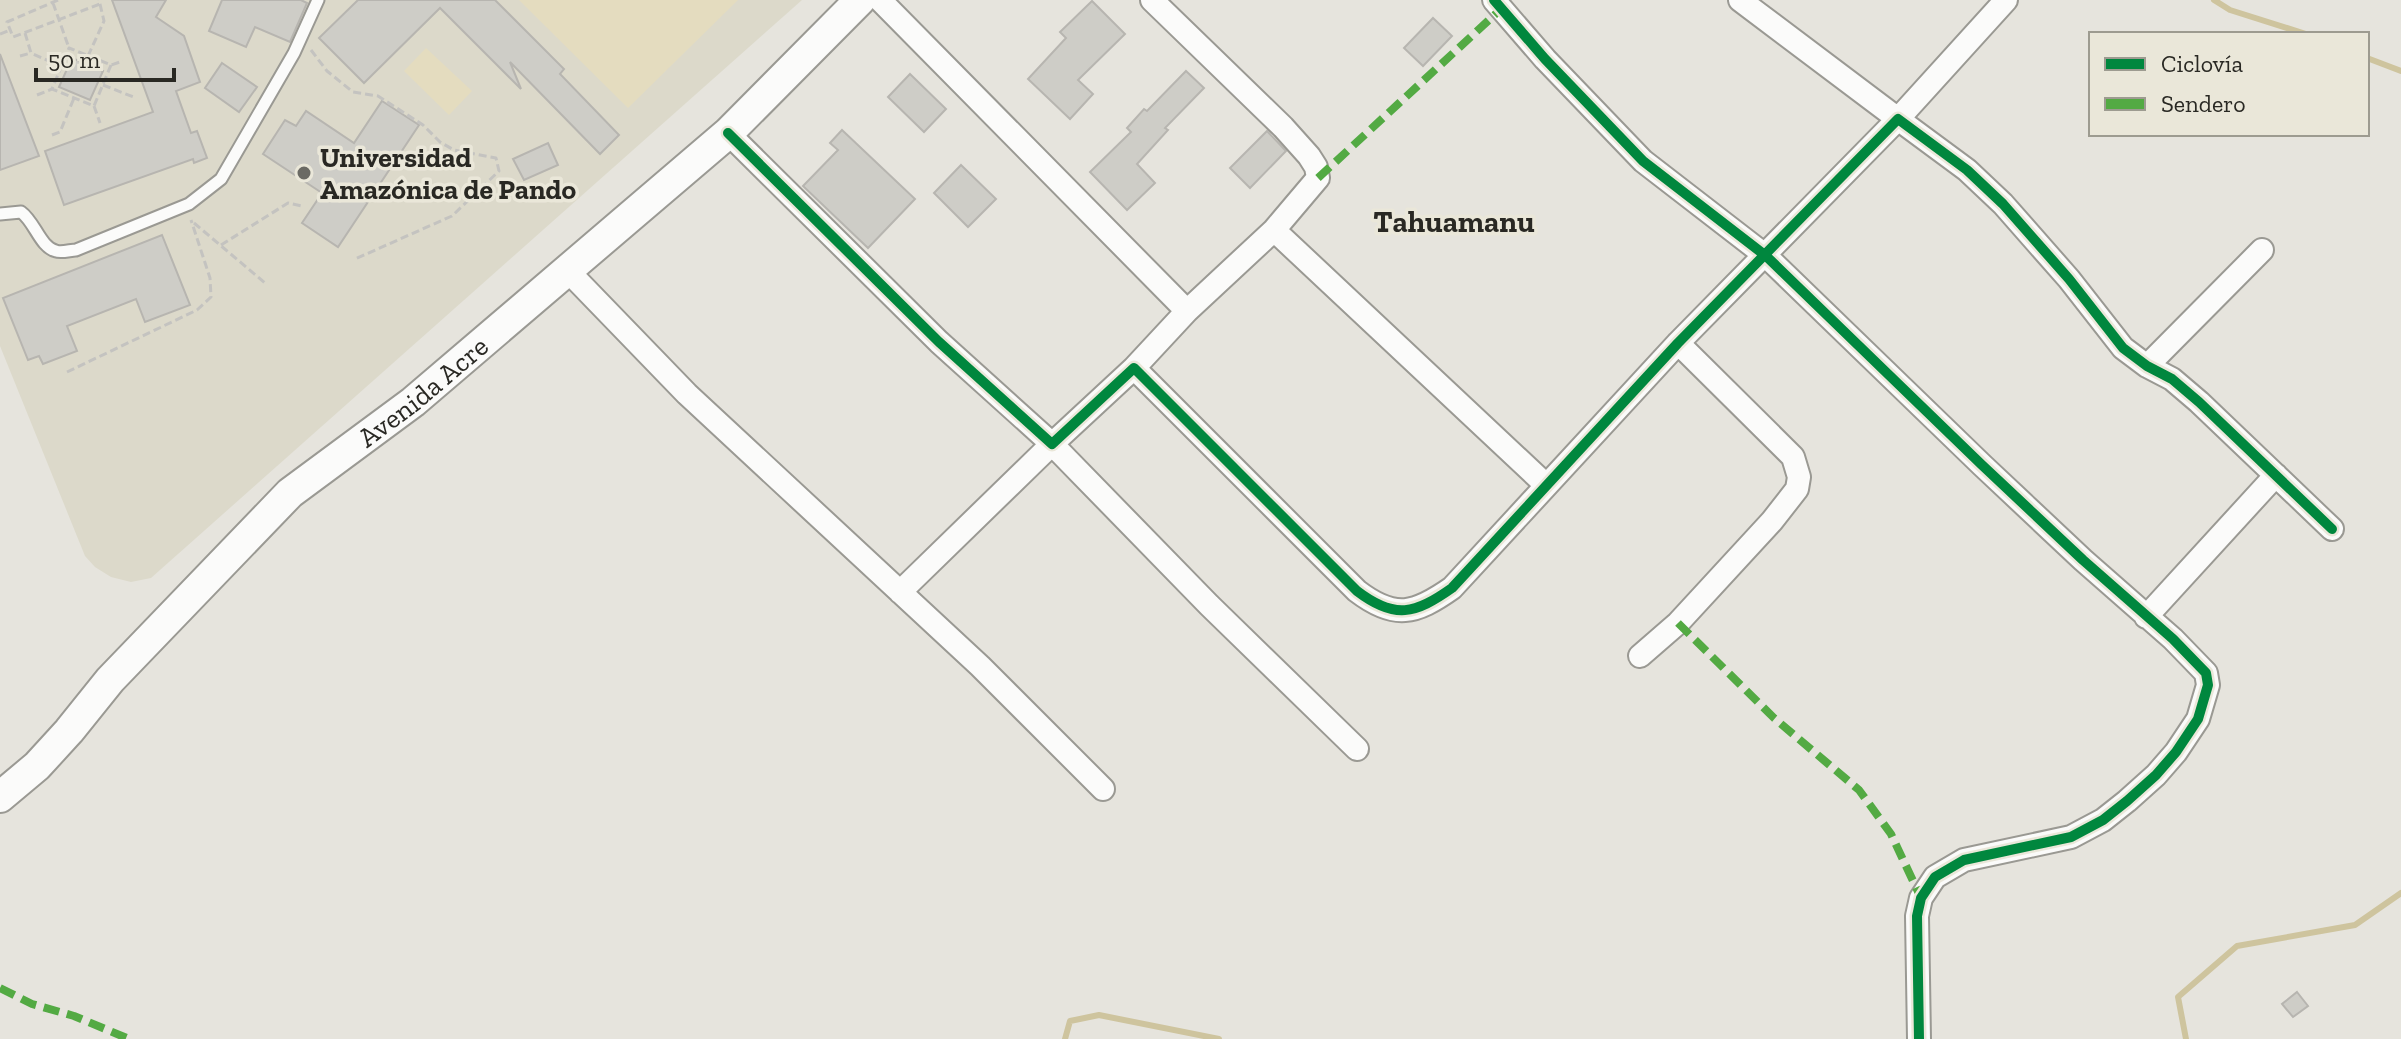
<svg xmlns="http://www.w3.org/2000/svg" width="2401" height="1039" viewBox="0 0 2401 1039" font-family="'Zilla Slab',serif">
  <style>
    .built { fill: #dcd9ca }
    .green { fill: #e4dcbf }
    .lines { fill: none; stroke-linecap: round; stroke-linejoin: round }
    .stream { stroke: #cec49e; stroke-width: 6 }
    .building { fill: #cecdc7; stroke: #b7b5b0; stroke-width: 2 }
    .service-casing { stroke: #9a9993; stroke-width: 15 }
    .minor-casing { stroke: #9a9993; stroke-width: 26 }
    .secondary-casing { stroke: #9a9993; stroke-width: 34 }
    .path { stroke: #c4c3c0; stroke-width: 3; stroke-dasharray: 8 4; stroke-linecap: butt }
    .service { stroke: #fbfbfa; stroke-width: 11 }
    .minor { stroke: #fbfbfa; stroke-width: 22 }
    .secondary { stroke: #fbfbfa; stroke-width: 30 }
    .quiet { stroke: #53aa43; stroke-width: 8; stroke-dasharray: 16 8; stroke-linecap: butt }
    .cycleway-casing { stroke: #eae7d9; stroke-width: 15 }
    .cycleway { stroke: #00873e; stroke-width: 10 }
    .poi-dot { fill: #6b6a64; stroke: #eae7d9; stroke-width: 3 }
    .labels { text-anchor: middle; stroke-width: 7; stroke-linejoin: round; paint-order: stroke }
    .poi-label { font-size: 28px; font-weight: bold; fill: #292823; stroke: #eae7d9; text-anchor: start }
    .street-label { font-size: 28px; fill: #292823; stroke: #eae7d9 }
    .neighbourhood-label { font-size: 30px; font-weight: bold; fill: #292823; stroke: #eae7d9 }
  </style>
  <rect width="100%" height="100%" fill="#e6e4dd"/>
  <path class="built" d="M 0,0 L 802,0 L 151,578 L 131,582 L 111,577 L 95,567 L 85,556 L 0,346 Z"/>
  <path class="green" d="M 519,0 L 738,0 L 628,108 Z
    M 426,48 L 472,91 L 449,115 L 404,71 Z"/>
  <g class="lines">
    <path class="stream" d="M 2214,0 L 2230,10 L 2306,34
      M 2367,58 L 2401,71
      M 1065,1039 L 1070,1021 L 1099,1015 L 1219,1039
      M 2186,1039 L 2178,997 L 2237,946 L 2355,925 L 2401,893"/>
  </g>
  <path class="building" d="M 112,0 L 166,0 L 156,17 L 184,36 L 200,82 L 176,91 L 191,133 L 197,131 L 207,158 L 194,163 L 193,159 L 64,205 L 45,151 L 153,112 Z
    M 222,0 L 301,0 L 307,3 L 290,42 L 255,27 L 246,47 L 209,31 Z
    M 358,0 L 495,0 L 564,69 L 560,74 L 619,135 L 600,154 L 510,62 L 521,89 L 440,8 L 364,83 L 319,38 Z
    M 1092,1 L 1125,34 L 1078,80 L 1093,94 L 1070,119 L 1028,79 L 1066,38 L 1060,32 Z
    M 1433,18 L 1452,36 L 1423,66 L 1404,48 Z
    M 0,54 L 39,156 L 0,170 Z
    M 72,58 L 103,71 L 90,100 L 59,87 Z
    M 222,63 L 257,87 L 239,112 L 205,88 Z
    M 1186,71 L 1204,88 L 1165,128 L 1168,130 L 1137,164 L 1155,183 L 1127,210 L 1090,172 L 1131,132 L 1127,128 L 1144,109 L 1147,111 Z
    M 910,74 L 946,109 L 924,132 L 888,97 Z
    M 382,101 L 419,125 L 338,247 L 302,223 L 322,193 L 263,154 L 285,120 L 296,126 L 306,111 L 354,143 Z
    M 842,130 L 915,199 L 868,248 L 803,186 L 838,150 L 830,143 Z
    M 1267,131 L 1286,151 L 1250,188 L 1230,168 Z
    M 548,143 L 558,165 L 524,180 L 513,159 Z
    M 961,165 L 996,199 L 968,227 L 934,193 Z
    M 162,235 L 190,305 L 145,322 L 136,299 L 67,326 L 77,351 L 43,364 L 39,356 L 28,360 L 3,298 Z
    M 2297,992 L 2308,1006 L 2293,1017 L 2282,1004 Z"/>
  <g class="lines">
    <g class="service-casing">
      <path id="service" d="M 0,214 L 21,212 C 35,222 40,247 56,251 C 61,253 71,250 76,250 L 189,204 L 221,179 L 294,53 L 318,0"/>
    </g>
    <g class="minor-casing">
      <path id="minor" d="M 880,0 L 1187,311 L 1134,368
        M 1152,0 L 1283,127 L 1309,156 L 1316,167 L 1318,178 L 1274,230 L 1187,311
        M 1494,0 L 1545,59 L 1643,161 L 1766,256 L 1982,465 L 2083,560 L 2173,639 L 2206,673 L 2208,685 L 2198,719 L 2176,752 L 2156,775 L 2127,801 L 2103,820 L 2071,837 L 1964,860 L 1935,877 L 1921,898 L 1917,916 L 1919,1039
        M 1740,0 L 1898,119 L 2006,0
        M 728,133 L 939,342 L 1052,444 L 1134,368 L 1357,591 C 1395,620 1415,614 1452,588 L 1678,343 L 1898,119 L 1967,170 L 2003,204 L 2069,279 L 2123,348 L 2147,366 L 2172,379 L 2199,402 L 2332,529
        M 1274,230 L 1546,485
        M 568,271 L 687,394 L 980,666 L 1103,789
        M 2147,366 L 2262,250
        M 900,592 L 1052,444 L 1209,605 L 1357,749
        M 2146,617 L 2276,475
        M 1640,656 L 1678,623 L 1772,521 L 1797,489 L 1799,477 L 1793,457 L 1678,343"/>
    </g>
    <g class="secondary-casing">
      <g id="secondary">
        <path id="s1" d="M 0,797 L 37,766 L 69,731 L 110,680 L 290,493 L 413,402 L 728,133 L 860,0"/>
      </g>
    </g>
    <path class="path" d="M 58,0 L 7,22 L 13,37 L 100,4
      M 53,3 L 69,48
      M 25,33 L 31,53 L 62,67
      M 0,34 L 10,30
      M 311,50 L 327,71 L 353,92 L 378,96 L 423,125 L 440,142 L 454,150 L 496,158 L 499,171 L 452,216 L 355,259
      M 20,56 L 31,53
      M 88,56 L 104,21 L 99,0
      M 111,65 L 94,106 L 52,89 L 69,48 L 111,65 L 123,61
      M 103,85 L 136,98
      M 37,95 L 52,89
      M 94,106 L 100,123
      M 52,135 L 60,132 L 74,98
      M 194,223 L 265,283
      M 221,245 L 288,203 L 302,206
      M 67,372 L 197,310 L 211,297 L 210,278 L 191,220"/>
    <use href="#service" class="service"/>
    <use href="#minor" class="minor"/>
    <use href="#secondary" class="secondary"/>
    <path class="quiet" d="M 1318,178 L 1502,8
      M 1678,623 L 1774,718 L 1859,790 L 1891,834 L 1921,898
      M 0,988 L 32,1004 L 74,1016 L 129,1039"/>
    <g class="cycleway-casing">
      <path id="cycleway" d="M 1494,0 L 1545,59 L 1643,161 L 1766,256 L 1982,465 L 2083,560 L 2173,639 L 2206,673 L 2208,685 L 2198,719 L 2176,752 L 2156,775 L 2127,801 L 2103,820 L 2071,837 L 1964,860 L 1935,877 L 1921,898 L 1917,916 L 1919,1039
        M 728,133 L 939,342 L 1052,444 L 1134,368 L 1357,591 C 1395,620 1415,614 1452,588 L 1678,343 L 1898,119 L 1967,170 L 2003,204 L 2069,279 L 2123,348 L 2147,366 L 2172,379 L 2199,402 L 2332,529"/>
    </g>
    <use href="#cycleway" class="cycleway"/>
  </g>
  <circle class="poi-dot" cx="304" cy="173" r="8"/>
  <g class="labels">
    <g class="poi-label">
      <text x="320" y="167">Universidad<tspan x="320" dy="32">Amazónica de Pando</tspan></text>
    </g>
    <g class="street-label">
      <text dy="10" stroke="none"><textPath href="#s1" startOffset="588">Avenida Acre</textPath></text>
    </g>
    <g class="neighbourhood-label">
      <text x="1454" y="232">Tahuamanu</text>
    </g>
  </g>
  <rect x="2089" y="32" width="280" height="104" fill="#eae7d9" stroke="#9d9b90" stroke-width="2"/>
  <rect x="2105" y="58" width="40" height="12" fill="#00873e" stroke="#9d9b90" stroke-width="2"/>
  <text x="2161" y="72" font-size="24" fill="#292823">Ciclovía</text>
  <rect x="2105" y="98" width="40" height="12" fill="#53aa43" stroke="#9d9b90" stroke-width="2"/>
  <text x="2161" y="112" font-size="24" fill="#292823">Sendero</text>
  <path d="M36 68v12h138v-12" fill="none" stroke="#292823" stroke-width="4"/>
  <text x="48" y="68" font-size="24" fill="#292823" stroke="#eae7d9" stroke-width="6" paint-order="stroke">50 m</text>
</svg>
